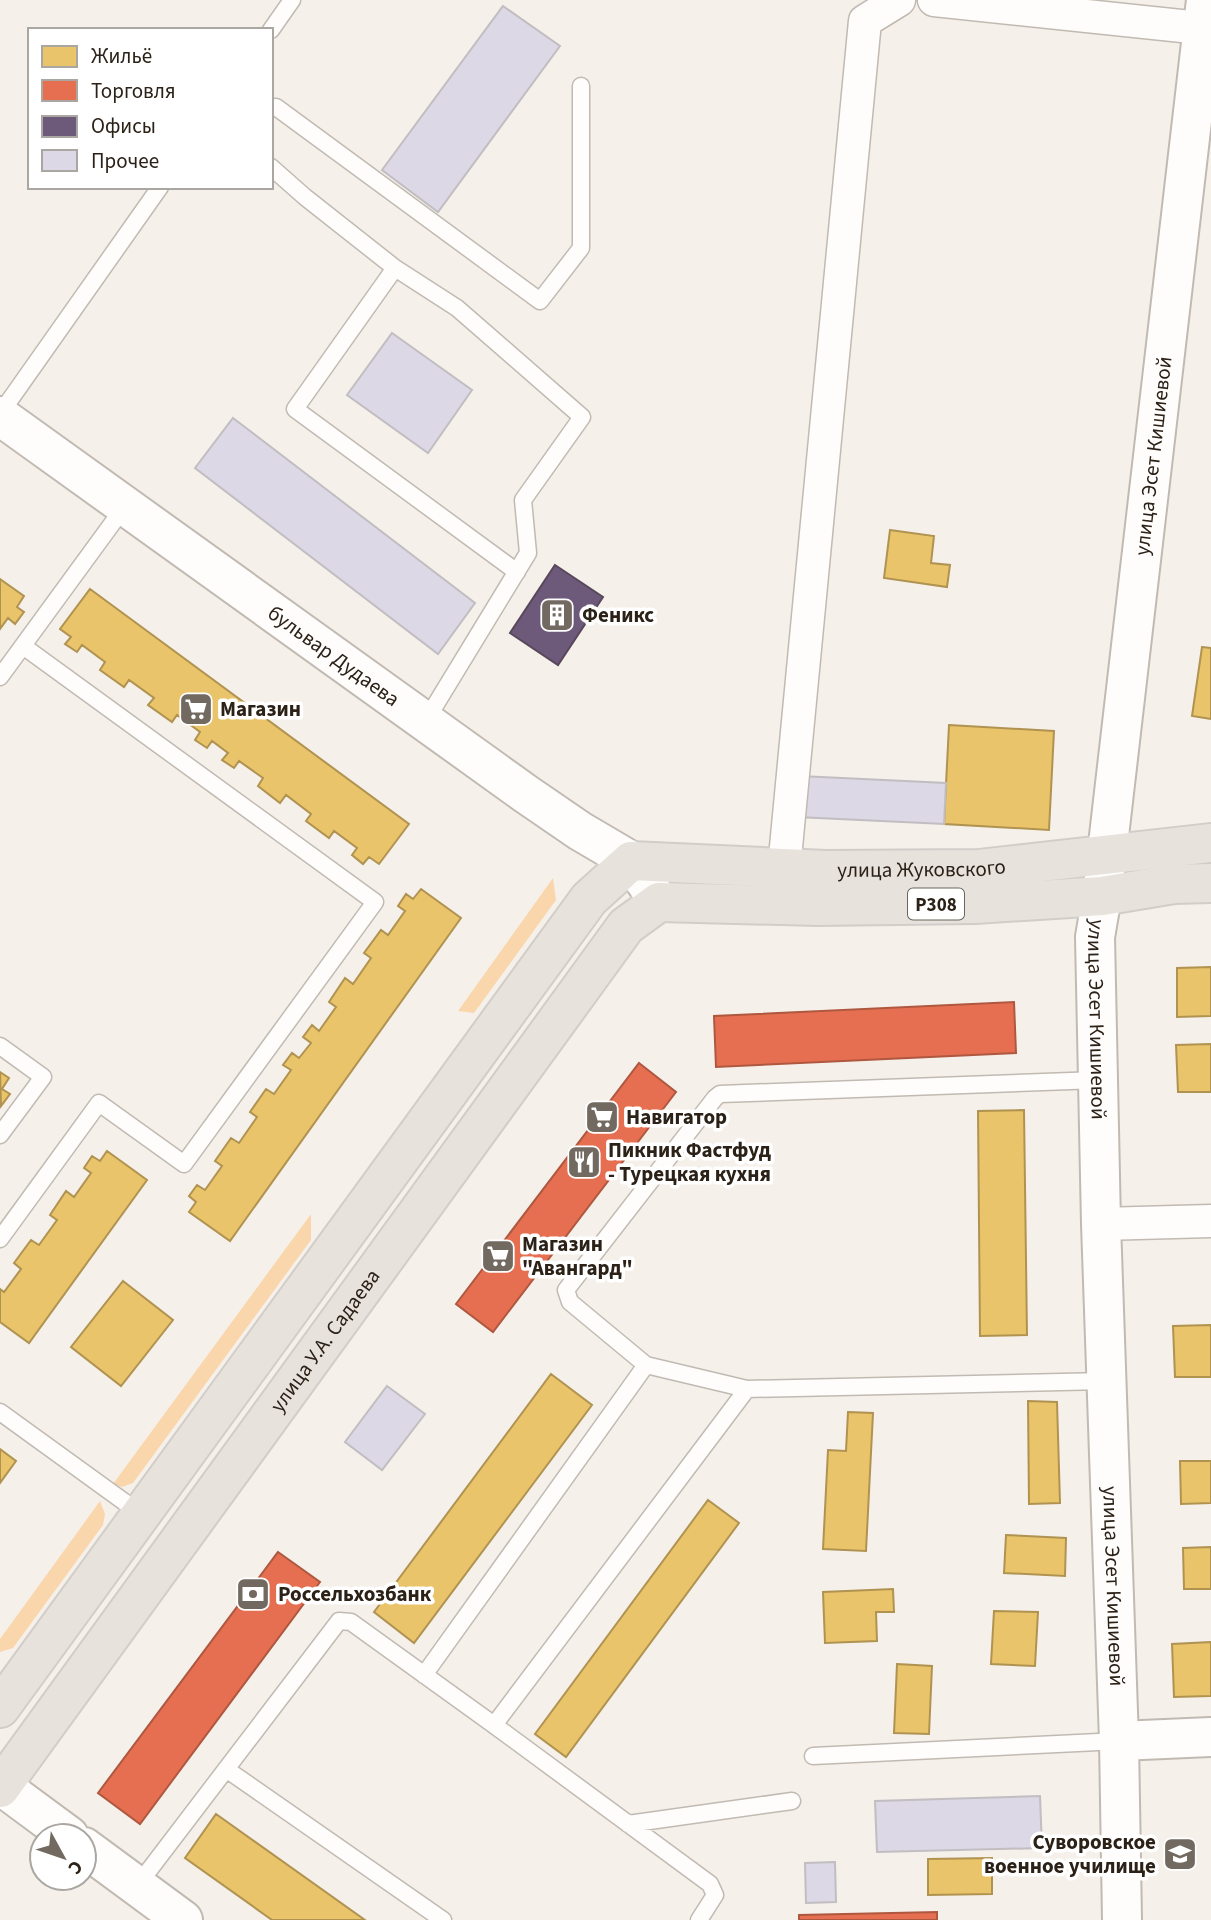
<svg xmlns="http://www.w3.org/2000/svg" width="1211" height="1920" viewBox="0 0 1211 1920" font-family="'Source Sans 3',sans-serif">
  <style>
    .green { fill: #fad6ac }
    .homes { fill: #e9c46a; stroke: #b09351; stroke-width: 2 }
    .shops { fill: #e76f51; stroke: #af5840; stroke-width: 2 }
    .offices { fill: #6d597a; stroke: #59485c; stroke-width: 2 }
    .building { fill: #dcd8e6; stroke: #c1bdc1; stroke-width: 2 }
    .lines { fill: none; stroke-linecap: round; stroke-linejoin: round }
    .service-casing { stroke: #c1bab2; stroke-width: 19 }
    .minor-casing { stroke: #c1bab2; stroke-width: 35 }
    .tertiary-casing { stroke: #c1bab2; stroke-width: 42 }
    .secondary-casing { stroke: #c1bab2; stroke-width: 42 }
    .primary-casing { stroke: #d1cdc9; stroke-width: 42 }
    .service { stroke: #fefdfc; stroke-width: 16 }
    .minor { stroke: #fefdfc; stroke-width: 32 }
    .tertiary { stroke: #fefdfc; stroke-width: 38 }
    .secondary { stroke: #fefdfc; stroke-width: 38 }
    .primary { stroke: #e8e2dd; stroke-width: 38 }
    .labels { text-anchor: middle; stroke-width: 7; stroke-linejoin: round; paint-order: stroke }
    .shield { fill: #fff; stroke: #6b645d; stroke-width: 2 }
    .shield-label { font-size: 19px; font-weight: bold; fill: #2b2117 }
    .street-label { font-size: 21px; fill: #2b2117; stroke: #fff }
    .poi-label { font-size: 21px; font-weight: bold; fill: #2b2117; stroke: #fff; text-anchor: start }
  </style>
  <rect width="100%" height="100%" fill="#f6f0ea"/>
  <path class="green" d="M 553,878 L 556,900 L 474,1013 L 458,1011 Z
    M 311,1214 L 311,1240 L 133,1483 L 122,1487 L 113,1484 Z
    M 100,1501 L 105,1514 L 103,1525 L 13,1648 L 0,1652 L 0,1639 Z"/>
  <path class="homes" d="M 890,530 L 934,536 L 931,563 L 950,565 L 947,587 L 884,578 Z
    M 0,579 L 24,596 L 17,607 L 24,612 L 15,624 L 8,618 L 0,629 Z
    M 90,589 L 409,824 L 379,864 L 369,857 L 363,864 L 352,855 L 357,848 L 334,831 L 329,838 L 306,821 L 311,814 L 286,795 L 280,803 L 258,786 L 263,778 L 239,761 L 234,768 L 222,760 L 228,753 L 212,741 L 207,748 L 195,740 L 200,732 L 177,715 L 172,722 L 148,705 L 154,698 L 129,680 L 124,687 L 100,670 L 105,662 L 82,645 L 77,652 L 65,644 L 71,637 L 60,629 Z
    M 1202,647 L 1211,648 L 1211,719 L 1192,716 Z
    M 949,725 L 1054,731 L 1049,830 L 944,824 Z
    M 421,889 L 461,918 L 230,1241 L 189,1212 L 196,1202 L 189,1196 L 197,1185 L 205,1190 L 222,1166 L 215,1161 L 231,1138 L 239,1143 L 257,1117 L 250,1112 L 266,1089 L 274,1094 L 291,1070 L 283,1065 L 292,1053 L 299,1058 L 311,1043 L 303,1037 L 312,1025 L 319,1031 L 336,1007 L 329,1002 L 345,978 L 353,984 L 371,958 L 364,953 L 381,930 L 388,935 L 405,911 L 398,906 L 406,894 L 413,899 Z
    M 1211,967 L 1211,1016 L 1177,1017 L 1177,968 Z
    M 1211,1044 L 1211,1092 L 1178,1092 L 1176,1045 Z
    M 0,1072 L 9,1078 L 2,1089 L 10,1094 L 1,1106 Z
    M 1024,1110 L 1027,1335 L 980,1336 L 978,1111 Z
    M 107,1151 L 147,1180 L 29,1343 L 0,1322 L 0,1289 L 4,1292 L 21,1269 L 14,1263 L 31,1240 L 39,1245 L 57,1220 L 50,1215 L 66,1191 L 74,1197 L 91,1173 L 84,1168 L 92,1156 L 100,1161 Z
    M 123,1281 L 173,1320 L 121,1386 L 71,1347 Z
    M 1211,1325 L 1211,1377 L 1175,1377 L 1173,1326 Z
    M 551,1374 L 592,1405 L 414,1643 L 374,1612 Z
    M 1028,1401 L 1057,1402 L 1060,1503 L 1029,1504 Z
    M 848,1412 L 873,1413 L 866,1551 L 823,1549 L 828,1450 L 846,1451 Z
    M 0,1449 L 16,1461 L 0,1483 Z
    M 1180,1461 L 1211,1461 L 1211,1503 L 1181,1504 Z
    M 708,1500 L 739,1523 L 566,1757 L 535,1734 Z
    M 1006,1535 L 1066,1538 L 1065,1576 L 1004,1573 Z
    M 1211,1547 L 1211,1589 L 1184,1589 L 1183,1548 Z
    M 893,1589 L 894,1612 L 876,1612 L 877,1641 L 825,1643 L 823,1592 Z
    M 994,1611 L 1038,1612 L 1035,1666 L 991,1664 Z
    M 1211,1642 L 1211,1696 L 1174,1697 L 1172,1644 Z
    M 897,1664 L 932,1666 L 929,1734 L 894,1733 Z
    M 216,1814 L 365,1920 L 272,1920 L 185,1858 Z
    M 992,1858 L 992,1894 L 928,1895 L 928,1859 Z"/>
  <path class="shops" d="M 1014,1002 L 1016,1053 L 716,1067 L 714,1016 Z
    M 639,1063 L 676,1092 L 493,1332 L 456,1304 Z
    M 278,1552 L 320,1582 L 140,1824 L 98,1793 Z
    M 937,1912 L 937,1920 L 799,1920 L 799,1915 Z"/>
  <path class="offices" d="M 555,565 L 603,597 L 558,665 L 510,633 Z"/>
  <path class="building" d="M 503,6 L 560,46 L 438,212 L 382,170 Z
    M 392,333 L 472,390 L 428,453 L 347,395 Z
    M 233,418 L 475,603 L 438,654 L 195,468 Z
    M 800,776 L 946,783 L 944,824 L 797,817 Z
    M 387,1386 L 425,1414 L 382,1470 L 345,1442 Z
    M 1040,1796 L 1042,1848 L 877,1852 L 875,1801 Z
    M 835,1862 L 836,1902 L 806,1903 L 805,1863 Z"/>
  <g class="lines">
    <g class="service-casing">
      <path id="service" d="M 271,30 L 292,0
        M 276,107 L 540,301 L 581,248 L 581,86
        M 271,167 L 305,197 L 395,268 L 457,308 L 582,417 L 523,500 L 528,553 L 425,722
        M 395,268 L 295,409 L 517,572
        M 0,414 L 160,187
        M 0,677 L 125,506
        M 0,1046 L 43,1077 L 0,1135
        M 1098,1080 L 720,1094 L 715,1098 L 566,1290 L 570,1302 L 646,1365 L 747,1389 L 1106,1381
        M 0,1239 L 99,1103 L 184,1164 L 375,902 L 23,646
        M 0,1412 L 141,1514
        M 424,1675 L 646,1365
        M 813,1756 L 1119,1741
        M 226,1769 L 443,1920
        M 628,1824 L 792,1801
        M 137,1886 L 339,1621 L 351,1622 L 494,1725
        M 699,1920 L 715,1895 L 710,1884 L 494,1725 L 747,1389"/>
    </g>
    <g class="minor-casing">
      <path id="minor" d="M 934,0 L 1211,29
        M 784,868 L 865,21 L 899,0
        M 1101,1224 L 1211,1221"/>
    </g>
    <g class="tertiary-casing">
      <g id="tertiary">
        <path id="s1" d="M 1102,896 L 1095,937 L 1098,1080 L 1101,1224 L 1119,1741 L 1122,1920"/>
        <path d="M 1119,1741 L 1211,1737"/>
        <path d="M 0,1785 L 69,1836"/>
        <path d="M 84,1847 L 183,1920"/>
      </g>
    </g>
    <g class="secondary-casing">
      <g id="secondary">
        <path id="s2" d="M 0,416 L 526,794 L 580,831 L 631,861 L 659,902"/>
        <path id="s3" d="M 1102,896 L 1206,0"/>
      </g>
    </g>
    <g class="primary-casing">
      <g id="primary">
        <path id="s4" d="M 0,1708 L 589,899 L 631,861 L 826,870 L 979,869 L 1211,843"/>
        <path id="s5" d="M 0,1788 L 626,926 L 659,902 L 818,906 L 975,904 L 1102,896 L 1174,884 L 1211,883"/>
      </g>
    </g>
    <use href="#service" class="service"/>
    <use href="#minor" class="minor"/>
    <use href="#tertiary" class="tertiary"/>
    <use href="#secondary" class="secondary"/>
    <use href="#primary" class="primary"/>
  </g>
  <defs>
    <g id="building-square" transform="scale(1.75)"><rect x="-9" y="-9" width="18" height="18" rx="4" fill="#726961" stroke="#fff"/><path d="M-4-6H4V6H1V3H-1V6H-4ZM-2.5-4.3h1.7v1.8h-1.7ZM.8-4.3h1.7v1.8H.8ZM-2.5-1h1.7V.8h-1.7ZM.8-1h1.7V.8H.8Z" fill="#fff"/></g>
    <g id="supermarket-square" transform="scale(1.75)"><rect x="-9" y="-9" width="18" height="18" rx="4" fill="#726961" stroke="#fff"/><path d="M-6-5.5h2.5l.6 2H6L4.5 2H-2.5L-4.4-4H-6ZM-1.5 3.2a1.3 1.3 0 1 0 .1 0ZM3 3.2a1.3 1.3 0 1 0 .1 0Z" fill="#fff"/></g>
    <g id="restaurant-square" transform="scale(1.75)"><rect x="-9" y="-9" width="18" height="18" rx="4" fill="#726961" stroke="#fff"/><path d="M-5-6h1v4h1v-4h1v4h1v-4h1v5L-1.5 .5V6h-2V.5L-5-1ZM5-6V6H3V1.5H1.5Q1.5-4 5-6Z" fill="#fff"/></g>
    <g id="bank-square" transform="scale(1.75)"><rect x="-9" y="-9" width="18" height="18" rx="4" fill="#726961" stroke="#fff"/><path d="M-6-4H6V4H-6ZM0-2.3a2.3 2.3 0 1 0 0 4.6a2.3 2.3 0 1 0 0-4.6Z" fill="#fff"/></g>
    <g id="university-square" transform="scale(1.75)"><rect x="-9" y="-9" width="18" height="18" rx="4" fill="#726961" stroke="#fff"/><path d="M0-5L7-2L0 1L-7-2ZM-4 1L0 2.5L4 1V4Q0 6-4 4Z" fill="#fff"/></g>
  </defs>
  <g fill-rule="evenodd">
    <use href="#building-square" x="557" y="615"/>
    <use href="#supermarket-square" x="196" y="709"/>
    <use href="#supermarket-square" x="602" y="1117"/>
    <use href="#restaurant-square" x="584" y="1162"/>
    <use href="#supermarket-square" x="498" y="1256"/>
    <use href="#bank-square" x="253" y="1594"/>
    <use href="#university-square" x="1180" y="1854"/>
  </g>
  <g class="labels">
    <rect class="shield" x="908" y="888.5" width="56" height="31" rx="5"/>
    <g class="shield-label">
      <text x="936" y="911">P308</text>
    </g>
    <g class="street-label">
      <text dy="7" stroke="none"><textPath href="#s3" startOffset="443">улица Эсет Кишиевой</textPath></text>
      <text dy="7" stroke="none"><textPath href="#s2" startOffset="411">бульвар Дудаева</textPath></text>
      <text dy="7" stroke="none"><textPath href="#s4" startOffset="1348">улица Жуковского</textPath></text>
      <text dy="7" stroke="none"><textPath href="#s1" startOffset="124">улица Эсет Кишиевой</textPath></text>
      <text dy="7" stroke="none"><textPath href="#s5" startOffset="553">улица У.А. Садаева</textPath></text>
      <text dy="7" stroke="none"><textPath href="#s1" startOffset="691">улица Эсет Кишиевой</textPath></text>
    </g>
    <g class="poi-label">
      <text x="582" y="622">Феникс</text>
      <text x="220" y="716">Магазин</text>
      <text x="626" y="1124">Навигатор</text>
      <text x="608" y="1157">Пикник Фастфуд<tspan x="608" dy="24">- Турецкая кухня</tspan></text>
      <text x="522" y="1251">Магазин<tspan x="522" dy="24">"Авангард"</tspan></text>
      <text x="278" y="1601">Россельхозбанк</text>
      <text x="1156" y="1849" text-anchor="end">Суворовское<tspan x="1156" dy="24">военное училище</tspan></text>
    </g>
  </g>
  <rect x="28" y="28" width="245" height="161" fill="#ffffff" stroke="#aaa6a2" stroke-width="2"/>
  <rect x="42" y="46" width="35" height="21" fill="#e9c46a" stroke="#aaa6a2" stroke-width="2"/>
  <text x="91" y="63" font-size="21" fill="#2b2117">Жильё</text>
  <rect x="42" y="80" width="35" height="21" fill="#e76f51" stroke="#aaa6a2" stroke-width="2"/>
  <text x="91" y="98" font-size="21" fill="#2b2117">Торговля</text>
  <rect x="42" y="116" width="35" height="21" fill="#6d597a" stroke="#aaa6a2" stroke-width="2"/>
  <text x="91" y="133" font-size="21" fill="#2b2117">Офисы</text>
  <rect x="42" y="150" width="35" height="21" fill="#dcd8e6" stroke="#aaa6a2" stroke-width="2"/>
  <text x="91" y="168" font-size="21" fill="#2b2117">Прочее</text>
  <g transform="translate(63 1857) rotate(130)"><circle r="33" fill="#ffffff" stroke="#aaa6a2" stroke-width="2"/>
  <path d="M0-5L12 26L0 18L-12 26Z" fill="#726961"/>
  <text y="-10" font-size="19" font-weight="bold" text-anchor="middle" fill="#2b2117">С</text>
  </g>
</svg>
